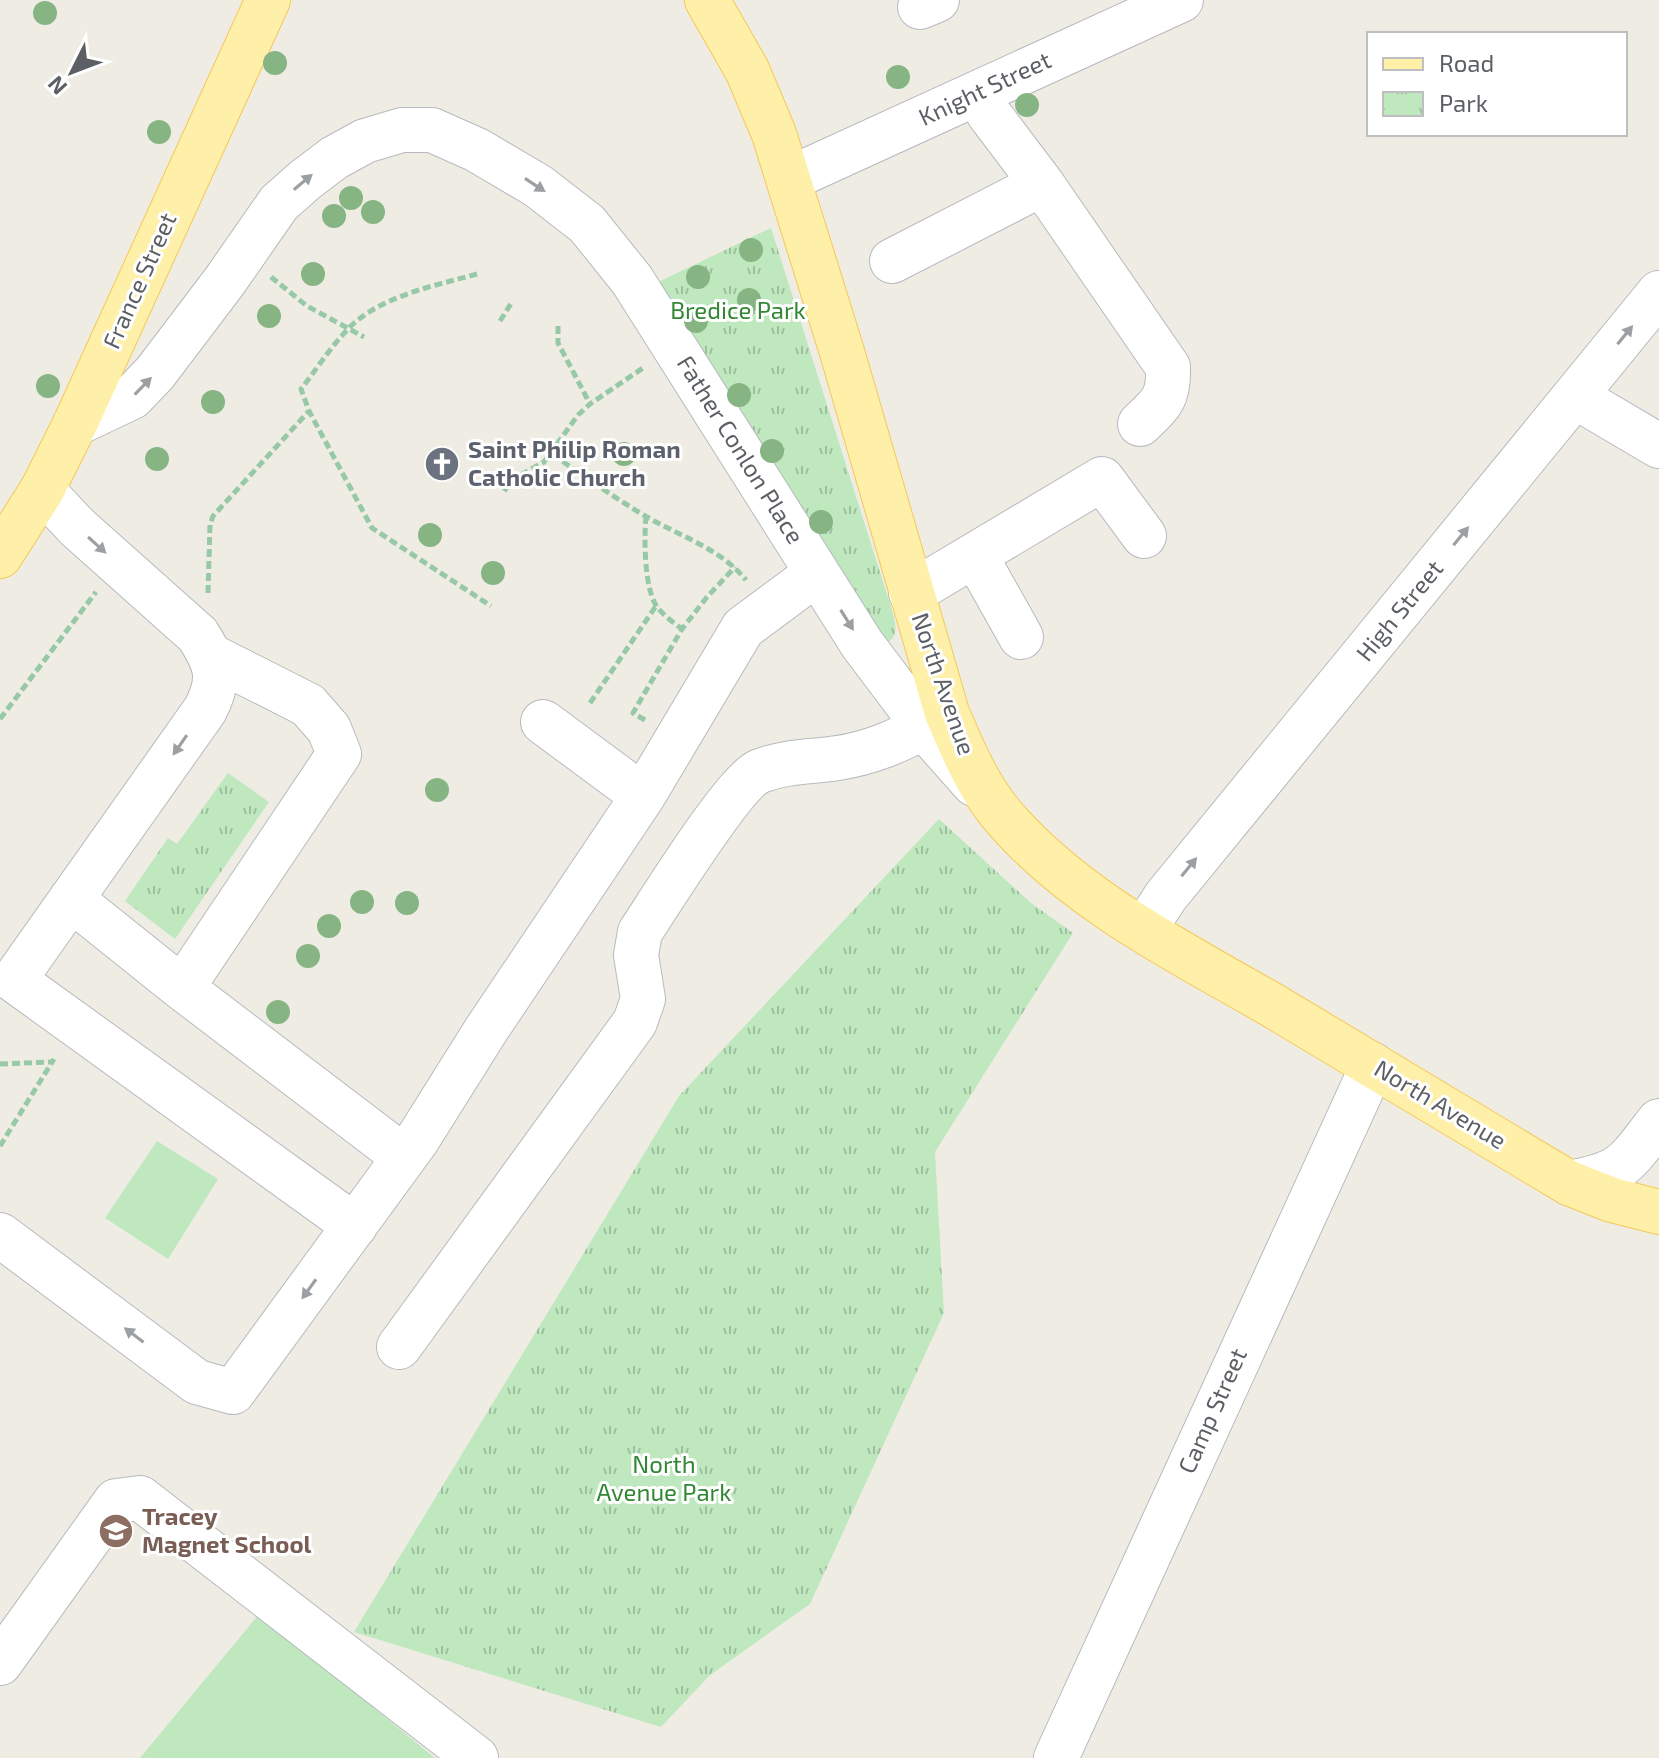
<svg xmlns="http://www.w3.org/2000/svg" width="1659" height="1758" viewBox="0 0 1659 1758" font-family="'Exo 2',sans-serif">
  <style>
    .park { fill: url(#park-tufts) }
    .pitch { fill: #bfe8bf }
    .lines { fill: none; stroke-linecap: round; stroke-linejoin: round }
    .minor-casing { stroke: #b6babe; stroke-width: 46 }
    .major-casing { stroke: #f7c854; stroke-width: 46 }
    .path { stroke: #97c9a6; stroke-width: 5; stroke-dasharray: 8 4; stroke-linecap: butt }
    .minor { stroke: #fff; stroke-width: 44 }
    .major { stroke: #fff0a9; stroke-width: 44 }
    .tree { fill: #86b483 }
    .oneway { fill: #9da0a3 }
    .labels { text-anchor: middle; stroke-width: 6; stroke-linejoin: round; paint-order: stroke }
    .street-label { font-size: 24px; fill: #5c6065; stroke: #fff }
    .park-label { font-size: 24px; fill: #318734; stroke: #fff }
    .worship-label { font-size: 24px; font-weight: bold; fill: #5b616d; stroke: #fff; text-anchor: start }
    .education-label { font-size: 24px; font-weight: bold; fill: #785e54; stroke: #fff; text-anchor: start }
  </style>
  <defs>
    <pattern id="park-tufts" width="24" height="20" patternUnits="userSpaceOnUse" patternTransform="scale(2)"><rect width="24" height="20" fill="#bfe8bf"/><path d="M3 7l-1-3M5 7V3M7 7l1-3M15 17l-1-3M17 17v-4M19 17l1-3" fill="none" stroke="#9ebf9f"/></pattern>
  </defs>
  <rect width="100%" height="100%" fill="#efece4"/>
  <path class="park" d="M 771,228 L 892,610 C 895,623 900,635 887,643 L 654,284 Z
    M 228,773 L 269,802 L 175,939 L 125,901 L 168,838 L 177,844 Z
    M 939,819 L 1031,903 L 1073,933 L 935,1152 L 944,1313 L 810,1604 L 710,1675 L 661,1727 L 354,1632 L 679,1096 Z"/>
  <path class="pitch" d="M 157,1141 L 218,1179 L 168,1259 L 105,1218 Z
    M 259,1614 L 435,1758 L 140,1758 Z"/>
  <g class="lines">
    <g class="minor-casing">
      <path id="minor" d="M 920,7 L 937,0
        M 977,93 L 989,114 L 1042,184 L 1168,367 C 1169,398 1162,403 1140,424
        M 789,179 L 1181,0
        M 892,261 L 1042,184
        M 1576,397 L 1659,446
        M 75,424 L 132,397 L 155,373 L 224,282 L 279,203 L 305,180 L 334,158 L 365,141 L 402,130 L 432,130 L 477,150 L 538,186 L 587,224 L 632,280 L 862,644 L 929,733 L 974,784
        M 42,490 L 78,528 L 198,635 C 216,664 222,678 205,710 L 14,980 L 355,1226
        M 975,555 L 1021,637
        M 911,593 L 1102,479 L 1144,536
        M 211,656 L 308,705 L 329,729 L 339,754 L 182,988 L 404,1157
        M 543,722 L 643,796 L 743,628 L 817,573
        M 71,899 L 182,988
        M 1144,930 L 1166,896 L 1659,293
        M 1569,1183 C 1625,1173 1625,1164 1659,1121
        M 0,1235 L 197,1382 L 233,1392 L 417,1140 L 486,1030 L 643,796
        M 399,1347 L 635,1022 L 643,999 L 636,955 L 640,932 C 660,902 734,782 760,771 C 786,761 812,762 838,758 C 870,753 896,742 924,727
        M 0,1663 L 116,1501 L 140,1498 L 476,1758
        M 1056,1758 L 1373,1065"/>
    </g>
    <g class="major-casing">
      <path id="major" d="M 707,0 L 747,70 L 774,134 L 842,352 L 947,713 C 963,751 980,792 1009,823 C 1081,903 1180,952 1272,1005 C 1372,1064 1470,1124 1569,1183 L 1612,1200 L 1659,1212
        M 0,556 L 42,490 L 75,424 L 268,0"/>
    </g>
    <path class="path" d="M 477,274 C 434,286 379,296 347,330 C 330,348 316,370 301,389 L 309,411 L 372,528 L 491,606
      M 271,277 L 307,306 L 364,337
      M 500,321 L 512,302
      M 558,326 L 558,343 L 590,404
      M 543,448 C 577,471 611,496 647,517 C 680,536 721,549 746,580
      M 504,491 L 513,479 L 544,462 L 578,415 L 590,404 L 643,368
      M 646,516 C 644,539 644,588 657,607 C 664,616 674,623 682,629
      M 208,593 L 210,525 L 213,516 L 309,411
      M 590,703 L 656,606
      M 0,719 L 96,592
      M 645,720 L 633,713 L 682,629 L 707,597 L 735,567
      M 0,1064 L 51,1062
      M 0,1146 L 54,1059"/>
    <use href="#minor" class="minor"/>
    <use href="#major" class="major"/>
  </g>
  <g class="tree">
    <circle cx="45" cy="13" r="12"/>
    <circle cx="275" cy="63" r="12"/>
    <circle cx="898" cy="77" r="12"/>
    <circle cx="1027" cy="105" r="12"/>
    <circle cx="159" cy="132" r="12"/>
    <circle cx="351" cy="198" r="12"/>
    <circle cx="373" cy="212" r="12"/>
    <circle cx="334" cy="216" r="12"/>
    <circle cx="751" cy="250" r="12"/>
    <circle cx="313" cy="274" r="12"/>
    <circle cx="698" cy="277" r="12"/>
    <circle cx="749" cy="300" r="12"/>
    <circle cx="269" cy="316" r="12"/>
    <circle cx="696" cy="321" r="12"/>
    <circle cx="48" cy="386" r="12"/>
    <circle cx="739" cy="395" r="12"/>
    <circle cx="213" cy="402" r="12"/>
    <circle cx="772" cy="451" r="12"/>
    <circle cx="624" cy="454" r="12"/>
    <circle cx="157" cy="459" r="12"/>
    <circle cx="821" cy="522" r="12"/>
    <circle cx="430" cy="535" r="12"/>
    <circle cx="493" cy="573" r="12"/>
    <circle cx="437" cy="790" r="12"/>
    <circle cx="362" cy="902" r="12"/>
    <circle cx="407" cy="903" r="12"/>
    <circle cx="329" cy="926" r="12"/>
    <circle cx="308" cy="956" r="12"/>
    <circle cx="278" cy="1012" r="12"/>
  </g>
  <defs><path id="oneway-solid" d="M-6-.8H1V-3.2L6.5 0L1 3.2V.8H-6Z" transform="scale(2)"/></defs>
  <g class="oneway">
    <use href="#oneway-solid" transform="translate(303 182) rotate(-40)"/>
    <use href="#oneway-solid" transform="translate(535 185) rotate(33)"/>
    <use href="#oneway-solid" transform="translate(1625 335) rotate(-51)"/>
    <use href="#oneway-solid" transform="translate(143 386) rotate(-46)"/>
    <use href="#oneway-solid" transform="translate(1461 536) rotate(-51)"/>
    <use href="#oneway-solid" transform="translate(97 545) rotate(42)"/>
    <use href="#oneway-solid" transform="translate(847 620) rotate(58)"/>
    <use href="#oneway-solid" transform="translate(180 745) rotate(125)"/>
    <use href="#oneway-solid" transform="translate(1189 867) rotate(-51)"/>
    <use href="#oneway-solid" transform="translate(309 1289) rotate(126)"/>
    <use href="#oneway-solid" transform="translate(134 1335) rotate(-143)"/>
  </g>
  <defs>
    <g id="church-disc" transform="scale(1.8)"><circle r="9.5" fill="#6b7280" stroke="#fff"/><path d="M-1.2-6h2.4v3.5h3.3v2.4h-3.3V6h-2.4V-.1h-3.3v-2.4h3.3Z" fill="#fff"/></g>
    <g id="school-disc" transform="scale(1.8)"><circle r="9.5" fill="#8d6e63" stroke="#fff"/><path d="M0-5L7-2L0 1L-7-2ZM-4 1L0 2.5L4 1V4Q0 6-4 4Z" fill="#fff"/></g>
  </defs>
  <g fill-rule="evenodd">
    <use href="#church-disc" x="442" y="464"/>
    <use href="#school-disc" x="116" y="1531"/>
  </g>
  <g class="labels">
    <g class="street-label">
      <text transform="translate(985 89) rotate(-25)" y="8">Knight Street</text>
      <text transform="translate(140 281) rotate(-66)" y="8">France Street</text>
      <text transform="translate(740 450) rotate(58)" y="8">Father Conlon Place</text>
      <text transform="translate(1400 611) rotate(-51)" y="8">High Street</text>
      <text transform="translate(943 684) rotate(71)" y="8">North Avenue</text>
      <text transform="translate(1440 1105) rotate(31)" y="8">North Avenue</text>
      <text transform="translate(1213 1411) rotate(-66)" y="8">Camp Street</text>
    </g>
    <g class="park-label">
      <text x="738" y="319">Bredice Park</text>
      <text x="664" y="1473">North<tspan x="664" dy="28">Avenue Park</tspan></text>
    </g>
    <g class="worship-label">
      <text x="468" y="458">Saint Philip Roman<tspan x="468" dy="28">Catholic Church</tspan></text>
    </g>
    <g class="education-label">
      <text x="142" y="1525">Tracey<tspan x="142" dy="28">Magnet School</tspan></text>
    </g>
  </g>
  <rect x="1367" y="32" width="260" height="104" fill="#ffffff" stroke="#bebfc1" stroke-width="2"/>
  <rect x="1383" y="58" width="40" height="12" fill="#fff0a9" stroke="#bebfc1" stroke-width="2"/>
  <text x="1439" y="72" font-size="24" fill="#5c6065">Road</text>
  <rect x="1383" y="92" width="40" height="24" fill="url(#park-tufts)" stroke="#bebfc1" stroke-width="2"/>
  <text x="1439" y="112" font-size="24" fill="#5c6065">Park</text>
  <g transform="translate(72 72) rotate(228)" stroke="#ffffff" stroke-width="6" paint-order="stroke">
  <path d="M0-6L14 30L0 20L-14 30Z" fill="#5c6065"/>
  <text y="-12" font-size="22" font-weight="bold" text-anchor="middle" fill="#5c6065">N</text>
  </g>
</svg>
